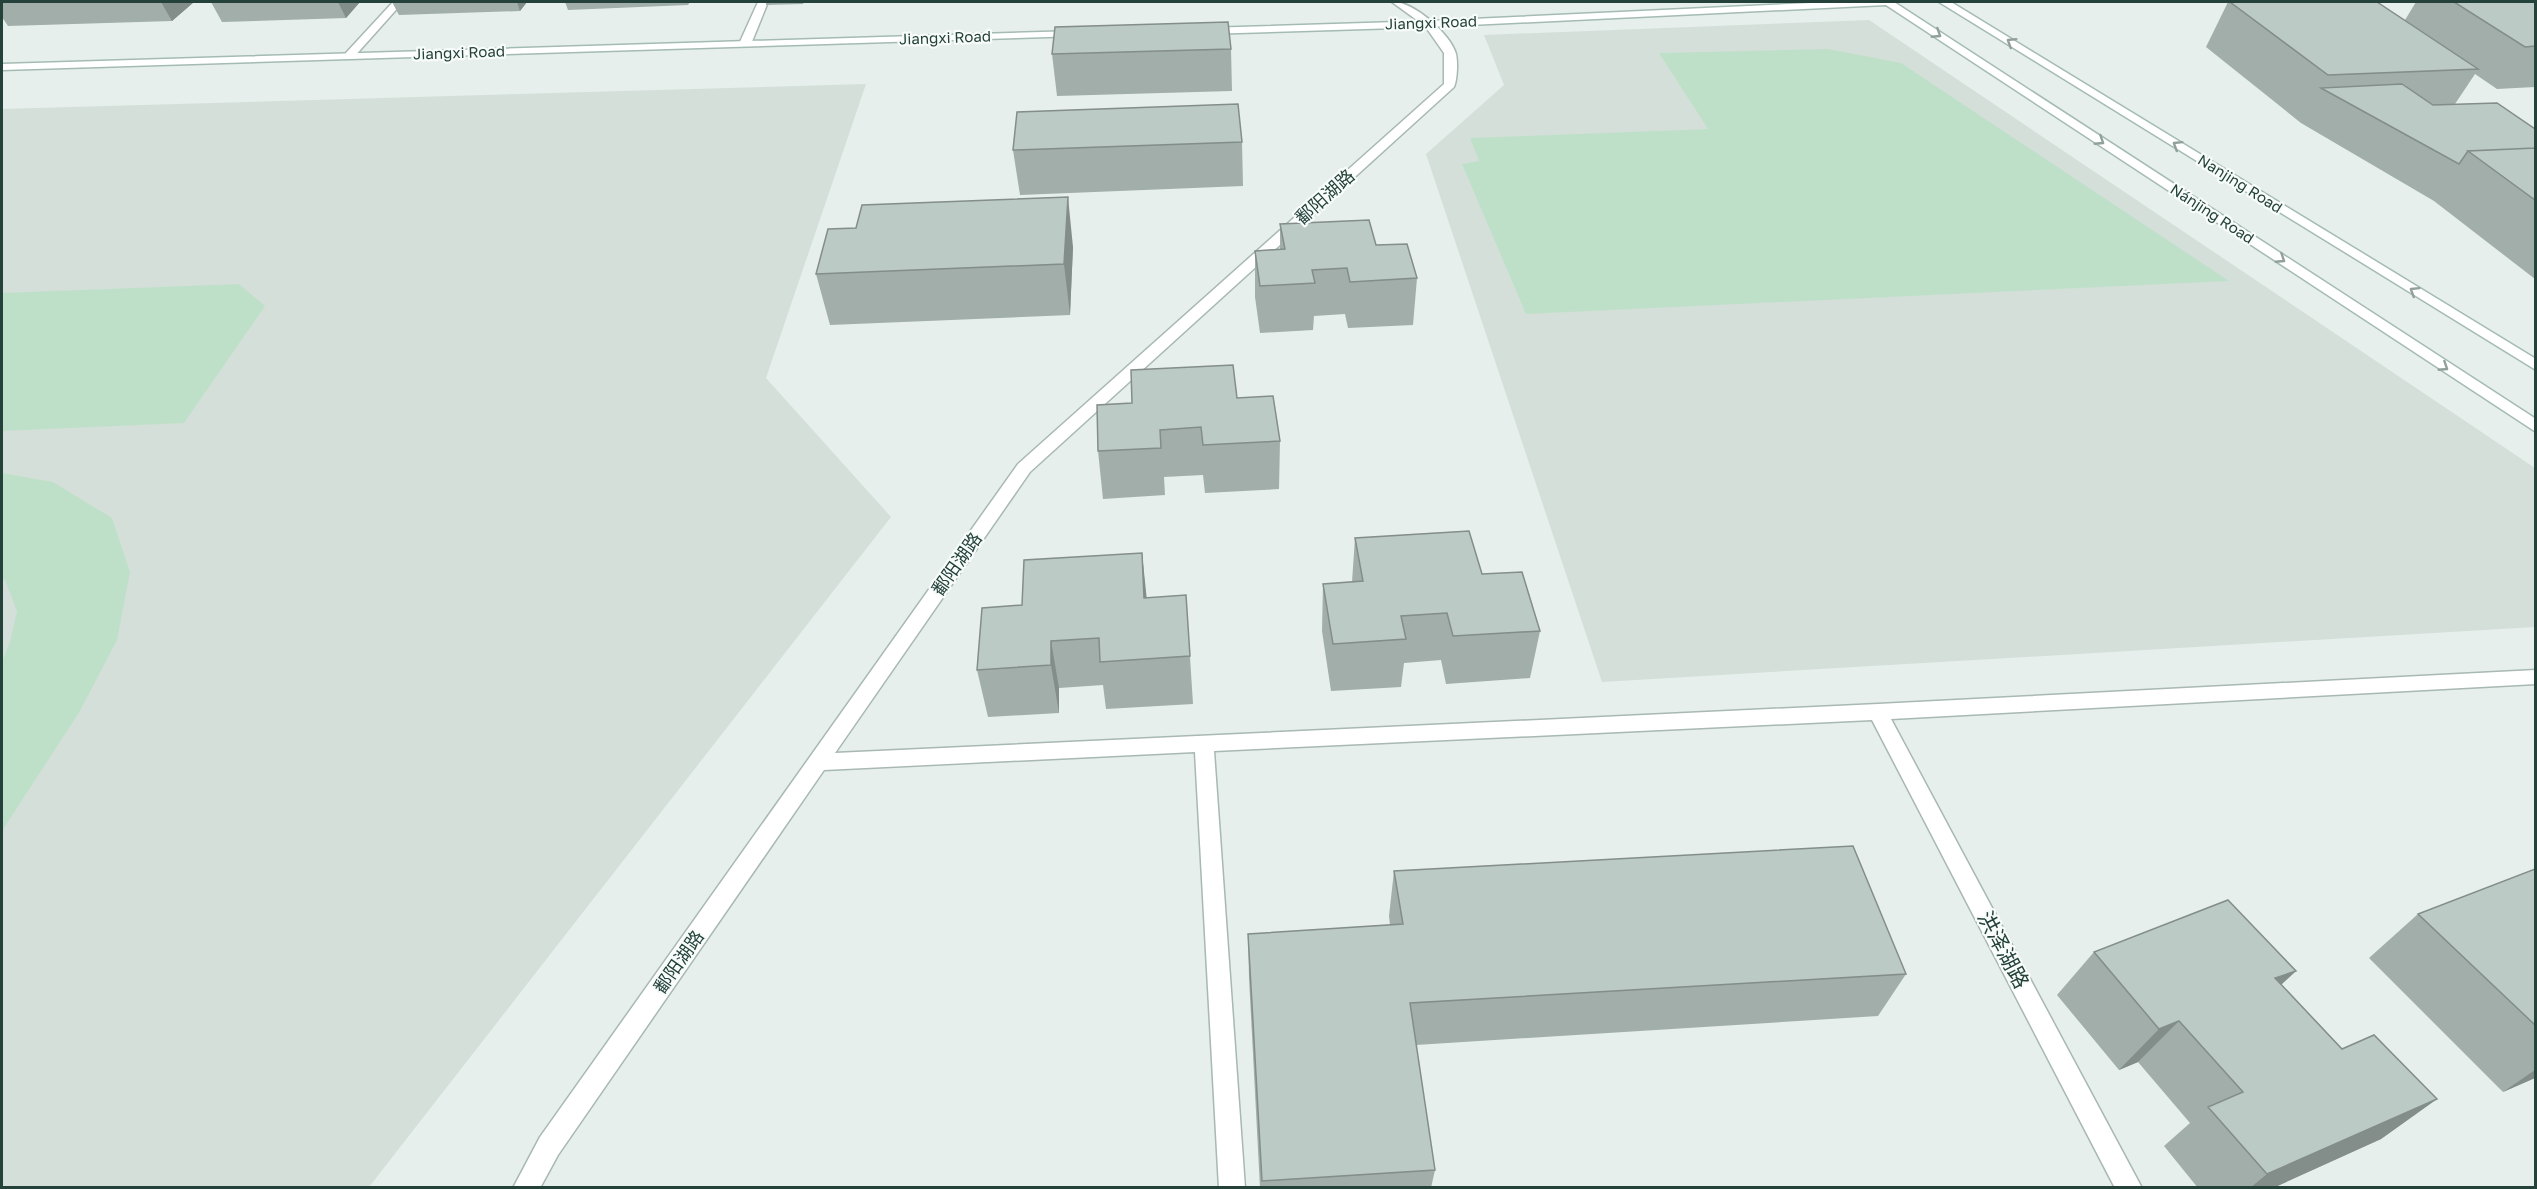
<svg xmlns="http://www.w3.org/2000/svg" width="2537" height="1189" viewBox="0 0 2537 1189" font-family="'Golos Text','Noto Sans SC',sans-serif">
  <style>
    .built { fill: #d4dfda }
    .green { fill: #bfe0c8 }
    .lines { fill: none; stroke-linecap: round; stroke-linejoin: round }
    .street-casing { stroke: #a8b8b2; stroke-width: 3 }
    .secondary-casing { stroke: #a4bbb3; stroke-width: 3 }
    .street { fill: #fff; fill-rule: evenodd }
    .secondary { fill: #fff; fill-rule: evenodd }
    .wall { fill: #a1aea9 }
    .shaded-wall { fill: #838d89 }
    .building { fill: #bbcac4; stroke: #838d89; stroke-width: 1.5 }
    .oneway { stroke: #92a09c }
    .labels { text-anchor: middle; stroke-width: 4.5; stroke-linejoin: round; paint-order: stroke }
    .far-street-label { font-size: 15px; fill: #24423a; stroke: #f7fbf9 }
    .street-label { font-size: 18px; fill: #24423a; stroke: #f7fbf9 }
    .near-street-label { font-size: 21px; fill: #24423a; stroke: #f7fbf9 }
  </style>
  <rect width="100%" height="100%" fill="#e6efeb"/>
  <path class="built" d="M 1869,20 L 2535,468 L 2535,627 L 1602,682 L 1426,154 L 1504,85 L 1484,35 Z
    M 866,84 L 766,378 L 891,517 L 369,1187 L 2,1187 L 2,109 Z"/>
  <path class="green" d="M 1828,49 L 1901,63 L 2229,281 L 1526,314 L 1462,164 L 1479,161 L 1470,138 L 1708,129 L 1659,53 Z
    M 239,284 L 265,306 L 184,423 L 2,431 L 2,293 Z
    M 2,473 L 53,482 L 112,518 L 130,572 L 117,640 L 80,711 L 2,831 L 2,662 L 10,642 L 17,611 L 5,580 L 2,578 Z"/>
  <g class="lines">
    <g class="street-casing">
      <path id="street" d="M 393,2 L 403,2 L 353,58 L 345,58 L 345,54 Z
        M 758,2 L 768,2 L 751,44 L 749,46 L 741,46 L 739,44 Z
        M 1392,2 C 1412,0 1451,34 1456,54 C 1458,63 1457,80 1454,87 L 1030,472 L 835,753 L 1878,704 L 2536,670 L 2536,684 L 1891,719 L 2142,1188 L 2115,1188 L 1872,720 L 1214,751 L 1245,1188 L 1219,1188 L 1195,752 L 824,770 L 558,1155 L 540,1188 L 513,1188 L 540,1137 L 1018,464 L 1444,84 L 1444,53 L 1425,26 Z"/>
    </g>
    <g class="secondary-casing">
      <path id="secondary" d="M 1833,2 L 1894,2 L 2536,419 L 2536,432 L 1886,5 L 1429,27 L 1206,34 L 1201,31 L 1206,28 L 1429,21 Z
        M 1939,2 L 1951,2 L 2536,359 L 2536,370 Z
        M 1076,31 L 1081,34 L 1080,36 L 2,70 L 2,64 Z"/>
    </g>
    <use href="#street" class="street"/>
    <use href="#secondary" class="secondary"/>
  </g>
  <path class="wall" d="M 2,2 L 194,2 L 172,21 L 8,26 L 2,17 Z
    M 211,2 L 360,2 L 346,18 L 222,22 Z
    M 392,2 L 527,2 L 520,11 L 399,15 Z
    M 565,2 L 690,2 L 688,5 L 568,10 Z
    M 766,2 L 804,2 L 803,4 L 766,5 Z
    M 2228,2 L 2377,2 L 2405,20 L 2416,2 L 2535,2 L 2535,87 L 2497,89 L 2475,74 L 2455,104 L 2535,129 L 2535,279 L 2434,201 L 2301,123 L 2206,47 Z
    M 1231,49 L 1232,91 L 1057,96 L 1052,54 Z
    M 1242,142 L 1243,186 L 1020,195 L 1013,150 Z
    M 1280,224 L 1376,245 L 1417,278 L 1413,325 L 1348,328 L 1345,314 L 1314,316 L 1313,330 L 1260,333 L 1255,297 L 1255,251 L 1280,249 Z
    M 1073,247 L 1070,315 L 830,325 L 816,274 Z
    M 1237,398 L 1280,441 L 1279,489 L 1205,493 L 1203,475 L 1164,477 L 1165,495 L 1103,499 L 1098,451 Z
    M 1355,538 L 1482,574 L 1540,631 L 1530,678 L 1446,684 L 1441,660 L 1404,663 L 1401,687 L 1331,691 L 1322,631 L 1323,584 L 1352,582 Z
    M 1142,553 L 1146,598 L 1186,595 L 1193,704 L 1106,709 L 1103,685 L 1059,688 L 1059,713 L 988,717 L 977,670 L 1022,605 Z
    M 2535,869 L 2535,1078 L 2503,1092 L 2369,958 L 2418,914 Z
    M 1394,871 L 1906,974 L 1878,1016 L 1416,1045 L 1435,1170 L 1431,1188 L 1260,1188 L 1249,978 L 1248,934 L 1390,925 L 1389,916 Z
    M 2094,952 L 2296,971 L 2281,985 L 2342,1049 L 2437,1099 L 2381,1139 L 2273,1188 L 2198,1188 L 2164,1146 L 2190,1123 L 2138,1062 L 2119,1070 L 2057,995 Z"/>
  <path class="shaded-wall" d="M 161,2 L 194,2 L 172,21 Z
    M 338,2 L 360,2 L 346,18 Z
    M 517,2 L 527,2 L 520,11 Z
    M 1068,197 L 1073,247 L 1070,315 L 1064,264 Z
    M 1142,553 L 1147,601 L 1144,598 Z
    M 1051,641 L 1059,688 L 1059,713 L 1051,665 Z
    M 2296,971 L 2250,1013 L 2275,978 Z
    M 2179,1021 L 2138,1062 L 2119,1070 L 2159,1029 Z
    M 2535,1070 L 2535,1078 L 2503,1092 Z
    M 2437,1099 L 2381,1139 L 2273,1188 L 2250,1188 L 2267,1174 Z"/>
  <path class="building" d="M 2230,2 L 2377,2 L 2478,69 L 2328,75 Z
    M 2454,2 L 2535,2 L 2535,46 L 2525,47 Z
    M 1228,22 L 1231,49 L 1052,54 L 1055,27 Z
    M 2402,84 L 2433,105 L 2497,103 L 2535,129 L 2535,148 L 2468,151 L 2459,164 L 2321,88 Z
    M 1238,104 L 1242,142 L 1013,150 L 1017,112 Z
    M 2535,148 L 2535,200 L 2468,151 Z
    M 1068,197 L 1064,264 L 816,274 L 828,229 L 856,228 L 862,205 Z
    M 1369,220 L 1376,245 L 1407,244 L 1417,278 L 1350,282 L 1347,268 L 1312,270 L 1315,283 L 1260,286 L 1255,251 L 1285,249 L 1280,224 Z
    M 1233,365 L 1237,398 L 1273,396 L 1280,441 L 1203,445 L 1201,427 L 1160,430 L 1161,448 L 1098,451 L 1097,405 L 1132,403 L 1131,370 Z
    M 1469,531 L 1482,574 L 1522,572 L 1540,631 L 1453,636 L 1447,613 L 1401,616 L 1406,639 L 1333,644 L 1323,584 L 1363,581 L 1355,538 Z
    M 1142,553 L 1144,598 L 1186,595 L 1190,656 L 1100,662 L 1099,638 L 1051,641 L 1051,665 L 977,670 L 982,608 L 1022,605 L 1024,560 Z
    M 1853,846 L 1906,974 L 1410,1003 L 1435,1170 L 1262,1181 L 1248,934 L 1403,924 L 1394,871 Z
    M 2535,869 L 2535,1025 L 2418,914 Z
    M 2228,900 L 2296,971 L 2275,978 L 2342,1049 L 2374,1035 L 2437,1099 L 2267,1174 L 2208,1107 L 2243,1092 L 2179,1021 L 2159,1029 L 2094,952 Z"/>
  <defs><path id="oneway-chevron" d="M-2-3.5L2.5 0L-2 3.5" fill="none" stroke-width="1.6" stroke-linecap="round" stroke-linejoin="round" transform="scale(1.5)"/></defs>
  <g class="oneway">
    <use href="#oneway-chevron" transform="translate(1937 34) rotate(33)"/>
    <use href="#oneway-chevron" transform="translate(2011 42) rotate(-148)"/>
    <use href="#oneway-chevron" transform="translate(2100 141) rotate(33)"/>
    <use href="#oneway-chevron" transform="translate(2177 145) rotate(-148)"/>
    <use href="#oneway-chevron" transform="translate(2281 259) rotate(33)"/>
    <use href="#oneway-chevron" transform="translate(2414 291) rotate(-148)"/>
    <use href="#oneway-chevron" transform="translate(2444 367) rotate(33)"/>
  </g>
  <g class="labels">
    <g class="far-street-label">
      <text transform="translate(1431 23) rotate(-2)" y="5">Jiangxi Road</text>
      <text transform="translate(945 38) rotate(-2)" y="5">Jiangxi Road</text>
      <text transform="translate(459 53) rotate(-2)" y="5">Jiangxi Road</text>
      <text transform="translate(2240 184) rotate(32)" y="5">Nanjing Road</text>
      <text transform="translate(2212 214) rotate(33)" y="5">Nánjīng Road</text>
    </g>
    <g class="street-label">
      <text transform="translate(1325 197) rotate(-42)" y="6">鄱阳湖路</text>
      <text transform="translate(957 564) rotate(-55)" y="6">鄱阳湖路</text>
      <text transform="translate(679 962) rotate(-55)" y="6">鄱阳湖路</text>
    </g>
    <g class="near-street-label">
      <text transform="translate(2003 950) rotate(62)" y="7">洪泽湖路</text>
    </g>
  </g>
  <rect width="2537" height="1189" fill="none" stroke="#24423a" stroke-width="6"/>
</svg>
